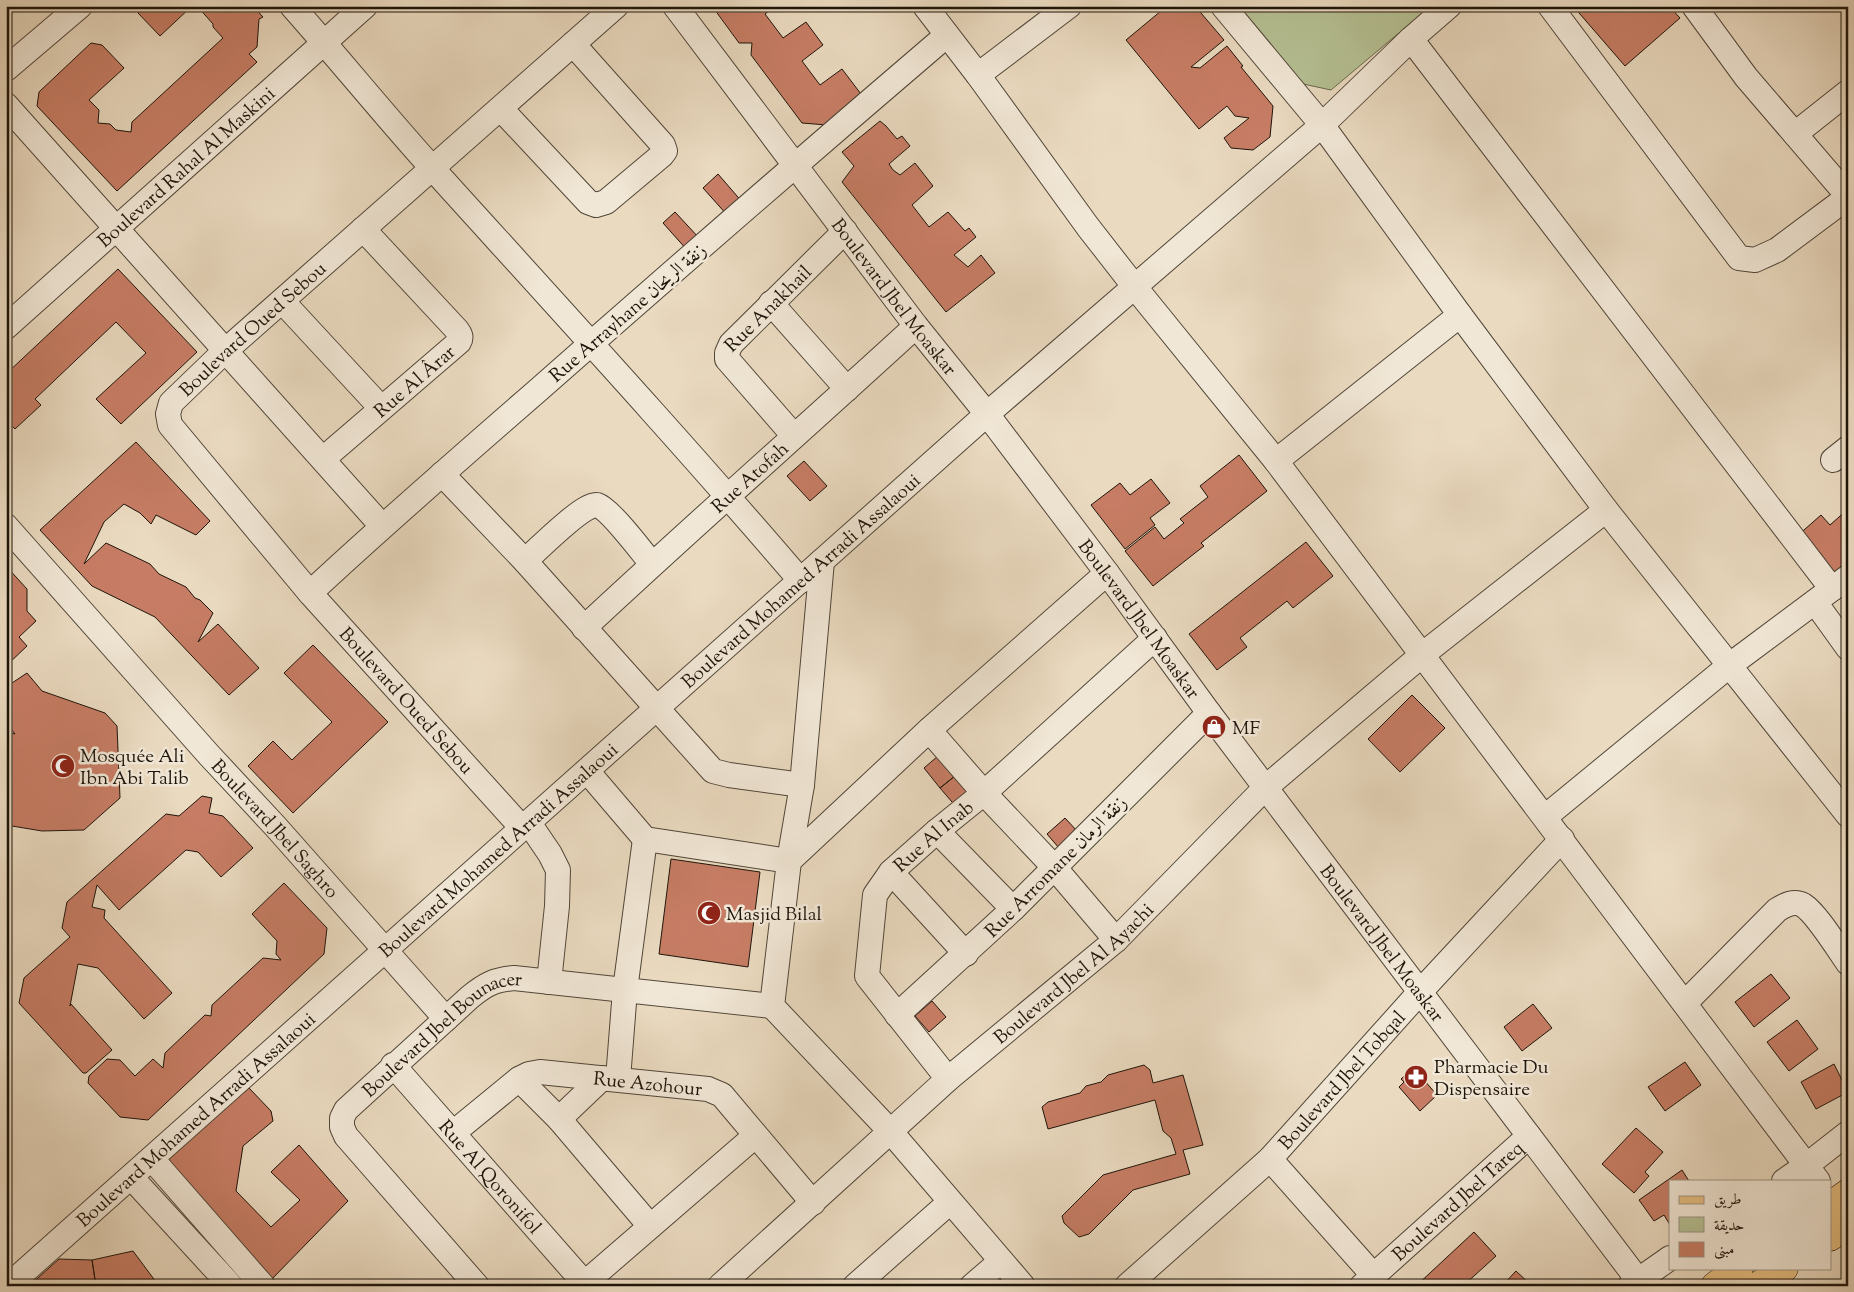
<svg xmlns="http://www.w3.org/2000/svg" width="1854" height="1292" viewBox="0 0 1854 1292" font-family="'Sorts Mill Goudy',Amiri,serif">
  <style>
    .green { fill: #b5c093; stroke: #696a4e }
    .building { fill: #c77d65; stroke: #1d140a }
    .lines { fill: none; stroke-linecap: round; stroke-linejoin: round }
    .minor-casing { stroke: #504638; stroke-width: 26 }
    .major-casing { stroke: #1d140a; stroke-width: 29 }
    .minor { stroke: #f1e7d6; stroke-width: 24 }
    .major { stroke: #e5bd80; stroke-width: 28 }
    .labels { text-anchor: middle; stroke-width: 5; stroke-linejoin: round; paint-order: stroke }
    .street-label { font-size: 19px; fill: #1d140a; stroke: #f1e7d6 }
    .poi-label { font-size: 19px; fill: #1d140a; stroke: #f1e7d6; text-anchor: start }
  </style>
  <rect width="100%" height="100%" fill="#eadac0"/>
  <filter id="stains"><feTurbulence type="fractalNoise" baseFrequency=".004" numOctaves="4"/><feColorMatrix values="0 0 0 0 .2 0 0 0 0 .09 0 0 0 0 .02 0 0 0 .5 -.17"/></filter>
  <radialGradient id="worn" r=".72"><stop offset=".6" stop-color="#630" stop-opacity="0"/><stop offset="1" stop-color="#630" stop-opacity=".3"/></radialGradient>
  <path class="green" d="M 1238,6 L 1431,6 L 1331,90 L 1294,82 Z"/>
  <path class="building" d="M 139,6 L 192,6 L 160,36 L 138,13 Z
    M 197,6 L 253,6 L 263,17 L 259,19 L 257,47 L 249,54 L 257,62 L 117,191 L 37,106 L 39,92 L 91,43 L 102,45 L 124,68 L 89,100 L 99,110 L 98,123 L 110,124 L 116,130 L 131,132 L 132,122 L 223,38 L 213,27 L 213,24 Z
    M 712,6 L 776,6 L 765,14 L 783,38 L 806,22 L 823,45 L 802,61 L 820,85 L 842,69 L 864,98 L 827,125 L 802,123 L 751,55 L 752,43 L 739,43 Z
    M 1167,6 L 1195,6 L 1224,40 L 1191,67 L 1200,68 L 1227,46 L 1243,66 L 1241,67 L 1273,106 L 1270,137 L 1253,150 L 1231,148 L 1224,138 L 1249,118 L 1235,116 L 1227,106 L 1199,129 L 1126,40 Z
    M 1573,6 L 1669,6 L 1680,18 L 1625,66 Z
    M 880,121 L 886,126 L 897,139 L 902,136 L 910,146 L 889,164 L 893,170 L 900,175 L 915,163 L 933,186 L 912,205 L 929,227 L 948,212 L 965,231 L 969,228 L 976,237 L 954,255 L 968,267 L 981,255 L 995,273 L 946,312 L 842,182 L 854,166 L 842,152 Z
    M 718,174 L 743,203 L 728,216 L 703,188 Z
    M 675,212 L 700,239 L 688,251 L 663,223 Z
    M 118,269 L 197,352 L 121,424 L 96,399 L 146,353 L 116,322 L 35,399 L 41,405 L 15,429 L 6,420 L 6,374 Z
    M 136,442 L 210,521 L 196,535 L 156,515 L 151,524 L 140,513 L 124,504 L 104,522 L 84,564 L 106,543 L 150,564 L 159,574 L 186,587 L 195,598 L 200,600 L 213,613 L 198,642 L 218,624 L 259,668 L 229,695 L 155,617 L 92,586 L 40,530 Z
    M 1239,455 L 1267,491 L 1201,543 L 1204,546 L 1153,586 L 1125,551 L 1155,527 L 1164,539 L 1184,523 L 1180,519 L 1208,497 L 1200,486 Z
    M 804,461 L 827,486 L 810,501 L 787,476 Z
    M 1151,479 L 1170,503 L 1150,518 L 1155,525 L 1125,549 L 1091,505 L 1120,483 L 1130,495 Z
    M 1848,509 L 1848,563 L 1831,577 L 1796,537 L 1821,515 L 1830,525 Z
    M 1306,542 L 1333,576 L 1293,608 L 1287,601 L 1240,638 L 1247,647 L 1217,670 L 1189,634 Z
    M 6,566 L 27,589 L 27,611 L 36,621 L 19,637 L 27,646 L 6,666 Z
    M 313,645 L 388,722 L 293,813 L 248,766 L 273,741 L 292,760 L 332,722 L 284,673 Z
    M 27,673 L 42,691 L 105,713 L 117,726 L 120,798 L 84,830 L 42,831 L 6,825 L 6,732 L 15,734 L 6,722 L 6,687 Z
    M 1412,695 L 1445,728 L 1400,772 L 1368,739 Z
    M 938,756 L 955,776 L 940,788 L 924,768 Z
    M 955,776 L 973,797 L 958,809 L 940,788 Z
    M 202,796 L 212,798 L 209,813 L 223,816 L 253,848 L 221,877 L 198,852 L 186,850 L 119,910 L 97,885 L 92,907 L 105,910 L 104,918 L 172,993 L 144,1019 L 98,968 L 78,964 L 70,1006 L 71,1004 L 112,1050 L 86,1073 L 83,1073 L 19,1003 L 24,978 L 70,937 L 62,928 L 67,902 L 166,814 L 179,816 Z
    M 1065,818 L 1078,832 L 1059,848 L 1047,834 Z
    M 671,859 L 760,872 L 748,967 L 659,954 Z
    M 284,883 L 327,928 L 324,954 L 148,1120 L 120,1117 L 88,1083 L 89,1076 L 107,1059 L 120,1060 L 135,1076 L 153,1059 L 163,1068 L 165,1053 L 205,1015 L 211,1016 L 212,1005 L 263,958 L 281,960 L 276,954 L 277,941 L 252,914 Z
    M 1771,974 L 1790,998 L 1754,1027 L 1735,1002 Z
    M 932,1001 L 946,1017 L 929,1032 L 915,1016 Z
    M 1533,1004 L 1552,1028 L 1522,1051 L 1504,1027 Z
    M 1797,1020 L 1818,1049 L 1789,1071 L 1767,1042 Z
    M 1685,1062 L 1701,1085 L 1665,1111 L 1648,1087 Z
    M 1834,1064 L 1848,1092 L 1816,1109 L 1801,1082 Z
    M 1144,1065 L 1150,1070 L 1153,1083 L 1183,1075 L 1203,1145 L 1183,1150 L 1190,1174 L 1133,1190 L 1089,1234 L 1079,1237 L 1064,1223 L 1062,1216 L 1103,1175 L 1176,1154 L 1171,1138 L 1163,1131 L 1155,1100 L 1048,1129 L 1042,1107 L 1048,1102 L 1080,1093 L 1086,1086 L 1101,1082 L 1108,1075 Z
    M 1417,1072 L 1437,1095 L 1420,1111 L 1399,1087 L 1404,1082 L 1401,1079 L 1408,1073 L 1411,1077 Z
    M 249,1088 L 271,1111 L 273,1121 L 243,1146 L 236,1191 L 271,1227 L 300,1200 L 271,1172 L 299,1145 L 348,1201 L 271,1280 L 169,1164 L 168,1152 Z
    M 1636,1128 L 1663,1152 L 1645,1172 L 1649,1176 L 1634,1193 L 1602,1164 Z
    M 1682,1170 L 1689,1181 L 1670,1181 L 1670,1225 L 1664,1215 L 1654,1221 L 1639,1200 Z
    M 1474,1232 L 1496,1256 L 1463,1286 L 1416,1286 Z
    M 133,1251 L 159,1286 L 96,1286 L 92,1260 Z
    M 59,1259 L 92,1260 L 96,1286 L 29,1286 Z
    M 1516,1271 L 1532,1286 L 1502,1286 Z"/>
  <g class="lines">
    <g class="minor-casing">
      <g id="minor">
        <path d="M 292,6 C 340,60 385,116 433,169 C 557,306 681,441 801,581"/>
        <path id="s1" d="M 675,6 L 916,326 L 987,414 L 1107,573 L 1209,713 L 1638,1280"/>
        <path d="M 925,6 L 978,75 L 1088,227 L 1134,286 L 1276,461 L 1818,1181"/>
        <path d="M 1223,6 L 1322,125 L 1460,315 L 1606,510 L 1848,815"/>
        <path d="M 1550,6 L 1739,258 L 1755,260 L 1777,250 L 1848,197"/>
        <path d="M 1694,6 L 1746,77 L 1848,196"/>
        <path d="M 1411,39 L 1832,589"/>
        <path d="M 6,69 L 80,6"/>
        <path d="M 978,75 L 1069,6"/>
        <path d="M 6,105 L 382,526"/>
        <path d="M 501,109 L 588,202 L 596,205 L 606,202 L 662,155 L 665,151 L 663,145 L 573,44"/>
        <path d="M 1795,134 L 1848,92"/>
        <path d="M 283,302 L 381,408"/>
        <path d="M 771,303 L 847,389"/>
        <path id="s2" d="M 6,327 L 365,6"/>
        <path id="s3" d="M 794,436 L 727,359 L 727,353 L 731,344 L 845,231"/>
        <path id="s4" d="M 323,459 L 459,342 C 462,337 460,334 457,330 L 363,229"/>
        <path d="M 1833,460 L 1848,448"/>
        <path d="M 1276,461 L 1460,315"/>
        <path d="M 442,474 L 525,561 L 713,771 L 729,775 L 802,785"/>
        <path id="s5" d="M 6,526 L 209,755 L 276,827 L 446,1019"/>
        <path d="M 525,561 C 536,551 585,502 597,505 C 610,509 642,552 652,564"/>
        <path d="M 822,561 L 802,785 L 789,861 L 772,1006 L 891,1132 L 1023,1286"/>
        <path d="M 310,593 C 384,524 460,458 536,392 C 672,272 809,153 947,35"/>
        <path d="M 1815,602 L 1848,648"/>
        <path id="s6" d="M 584,628 C 693,526 806,427 916,326"/>
        <path d="M 929,730 L 984,793 L 1054,867 L 1116,940"/>
        <path d="M 587,771 L 645,839 L 789,861 L 929,730 L 1107,573"/>
        <path d="M 1545,817 L 1730,665 L 1848,577"/>
        <path d="M 529,823 L 550,854 L 558,870 L 557,906 L 549,982"/>
        <path id="s7" d="M 522,828 L 310,593 L 170,425 L 168,414 L 171,403 L 225,351 L 616,6"/>
        <path d="M 937,831 L 1013,909"/>
        <path d="M 891,872 L 966,954"/>
        <path d="M 1685,1003 L 1777,910 C 1785,905 1794,900 1803,905 C 1817,914 1838,949 1848,963"/>
        <path d="M 897,1015 L 1013,909 L 1209,713"/>
        <path id="s8" d="M 393,1065 L 587,1286"/>
        <path d="M 519,1079 L 559,1119 L 650,1226"/>
        <path d="M 618,1079 L 625,990 L 645,839"/>
        <path id="s9" d="M 948,1079 L 867,976 L 875,895 L 891,872 L 937,831 L 984,793 L 1155,638"/>
        <path d="M 559,1119 L 602,1078"/>
        <path id="s10" d="M 453,1133 L 519,1079 L 529,1074 L 540,1072 L 708,1089 L 722,1095 L 813,1203"/>
        <path d="M 152,1159 L 263,1286"/>
        <path d="M 1270,1159 L 1373,1275"/>
        <path d="M 131,1177 L 231,1286"/>
        <path d="M 1784,1181 L 1807,1165 L 1848,1133"/>
        <path d="M 585,1283 L 755,1136"/>
        <path id="s11" d="M 8,1286 L 987,414 L 1322,125 L 1411,39 L 1449,6"/>
        <path id="s12" d="M 477,1286 L 346,1136 L 342,1127 L 342,1118 L 346,1110 L 470,997 C 486,984 494,980 514,978 L 772,1006"/>
        <path id="s13" d="M 720,1286 L 948,1079 L 1116,940 L 1266,787 L 1422,655 L 1606,510"/>
        <path d="M 855,1286 L 950,1202"/>
        <path d="M 972,1286 L 1001,1261"/>
        <path id="s14" d="M 1127,1286 L 1270,1159 L 1419,993 L 1562,839"/>
        <path id="s15" d="M 1362,1286 L 1529,1136"/>
        <path d="M 1630,1286 L 1670,1258"/>
      </g>
    </g>
    <g class="major-casing">
      <path id="major" d="M 1830,1206 L 1848,1193
        M 1830,1237 L 1848,1224
        M 1715,1286 L 1739,1268
        M 1758,1286 L 1784,1268"/>
    </g>
    <use href="#minor" class="minor"/>
    <use href="#major" class="major"/>
  </g>
  <defs>
    <g id="shop-disc" transform="scale(1.25)"><circle r="9.5" fill="#8f2418" stroke="#f1e7d6"/><path d="M-5-2.5h2.3a2.7 3.5 0 0 1 5.4 0H5L5.5 6h-11ZM-1.5-2.5h3a1.5 2.3 0 0 0-3 0Z" fill="#fff"/></g>
    <g id="mosque-disc" transform="scale(1.25)"><circle r="9.5" fill="#8f2418" stroke="#f1e7d6"/><path d="M3.5-4.9A6 6 0 1 0 3.5 4.9A5 5 0 1 1 3.5-4.9Z" fill="#fff"/></g>
    <g id="pharmacy-disc" transform="scale(1.25)"><circle r="9.5" fill="#8f2418" stroke="#f1e7d6"/><path d="M-2-6h4v4h4v4h-4v4h-4v-4h-4v-4h4Z" fill="#fff"/></g>
  </defs>
  <g fill-rule="evenodd">
    <use href="#shop-disc" x="1214" y="727"/>
    <use href="#mosque-disc" x="63" y="766"/>
    <use href="#mosque-disc" x="709" y="913"/>
    <use href="#pharmacy-disc" x="1416" y="1077"/>
  </g>
  <g class="labels">
    <g class="street-label">
      <text dy="7" stroke="none"><textPath href="#s2" startOffset="241">Boulevard Rahal Al Maskini</textPath></text>
      <text dy="7" stroke="none"><textPath href="#s1" startOffset="364">Boulevard Jbel Moaskar</textPath></text>
      <text dy="7" stroke="none"><textPath href="#s3" startOffset="169">Rue Anakhail</textPath></text>
      <text transform="translate(627 312) rotate(-41)" y="7">Rue Arrayhane زنقة الريحان</text>
      <text dy="7" stroke="none"><textPath href="#s7" startOffset="668">Boulevard Oued Sebou</textPath></text>
      <text dy="7" stroke="none"><textPath href="#s4" startOffset="120">Rue Al Ârar</textPath></text>
      <text dy="7" stroke="none"><textPath href="#s6" startOffset="224">Rue Atofah</textPath></text>
      <text dy="7" stroke="none"><textPath href="#s11" startOffset="1061">Boulevard Mohamed Arradi Assalaoui</textPath></text>
      <text dy="7" stroke="none"><textPath href="#s1" startOffset="769">Boulevard Jbel Moaskar</textPath></text>
      <text transform="translate(407 700) rotate(48)" y="7">Boulevard Oued Sebou</text>
      <text dy="7" stroke="none"><textPath href="#s5" startOffset="405">Boulevard Jbel Saghro</textPath></text>
      <text dy="7" stroke="none"><textPath href="#s9" startOffset="296">Rue Al Inab</textPath></text>
      <text dy="7" stroke="none"><textPath href="#s11" startOffset="656">Boulevard Mohamed Arradi Assalaoui</textPath></text>
      <text transform="translate(1055 866) rotate(-45)" y="7">Rue Arromane زنقة الرمان</text>
      <text dy="7" stroke="none"><textPath href="#s1" startOffset="1174">Boulevard Jbel Moaskar</textPath></text>
      <text dy="7" stroke="none"><textPath href="#s13" startOffset="472">Boulevard Jbel Al Ayachi</textPath></text>
      <text dy="7" stroke="none"><textPath href="#s12" startOffset="352">Boulevard Jbel Bounacer</textPath></text>
      <text dy="7" stroke="none"><textPath href="#s14" startOffset="298">Boulevard Jbel Tobqal</textPath></text>
      <text dy="7" stroke="none"><textPath href="#s10" startOffset="216">Rue Azohour</textPath></text>
      <text dy="7" stroke="none"><textPath href="#s11" startOffset="251">Boulevard Mohamed Arradi Assalaoui</textPath></text>
      <text dy="7" stroke="none"><textPath href="#s8" startOffset="148">Rue Al Qoronifol</textPath></text>
      <text dy="7" stroke="none"><textPath href="#s15" startOffset="128">Boulevard Jbel Tareq</textPath></text>
    </g>
    <g class="poi-label">
      <text x="1232" y="734">MF</text>
      <text x="80" y="762">Mosquée Ali<tspan x="80" dy="22">Ibn Abi Talib</tspan></text>
      <text x="726" y="920">Masjid Bilal</text>
      <text x="1434" y="1073">Pharmacie Du<tspan x="1434" dy="22">Dispensaire</tspan></text>
    </g>
  </g>
  <rect width="1854" height="1292" fill="none" stroke="#eadac0" stroke-width="25"/>
  <rect x="8" y="8" width="1839" height="1277" fill="none" stroke="#1d140a" stroke-width="2.5"/>
  <rect x="12" y="12" width="1829" height="1267" fill="none" stroke="#1d140a"/>
  <rect x="1669" y="1180" width="162" height="90" fill="#f1e7d6" stroke="#9c9384"/>
  <rect x="1679" y="1196" width="25" height="8" fill="#e5bd80" stroke="#9c9384"/>
  <text x="1714" y="1204" font-size="15" fill="#1d140a">طريق</text>
  <rect x="1679" y="1217" width="25" height="15" fill="#b5c093" stroke="#9c9384"/>
  <text x="1714" y="1230" font-size="15" fill="#1d140a">حديقة</text>
  <rect x="1679" y="1242" width="25" height="15" fill="#c77d65" stroke="#9c9384"/>
  <text x="1714" y="1254" font-size="15" fill="#1d140a">مبنى</text>
  <rect width="100%" height="100%" filter="url(#stains)"/>
  <rect width="100%" height="100%" fill="url(#worn)"/>
</svg>
